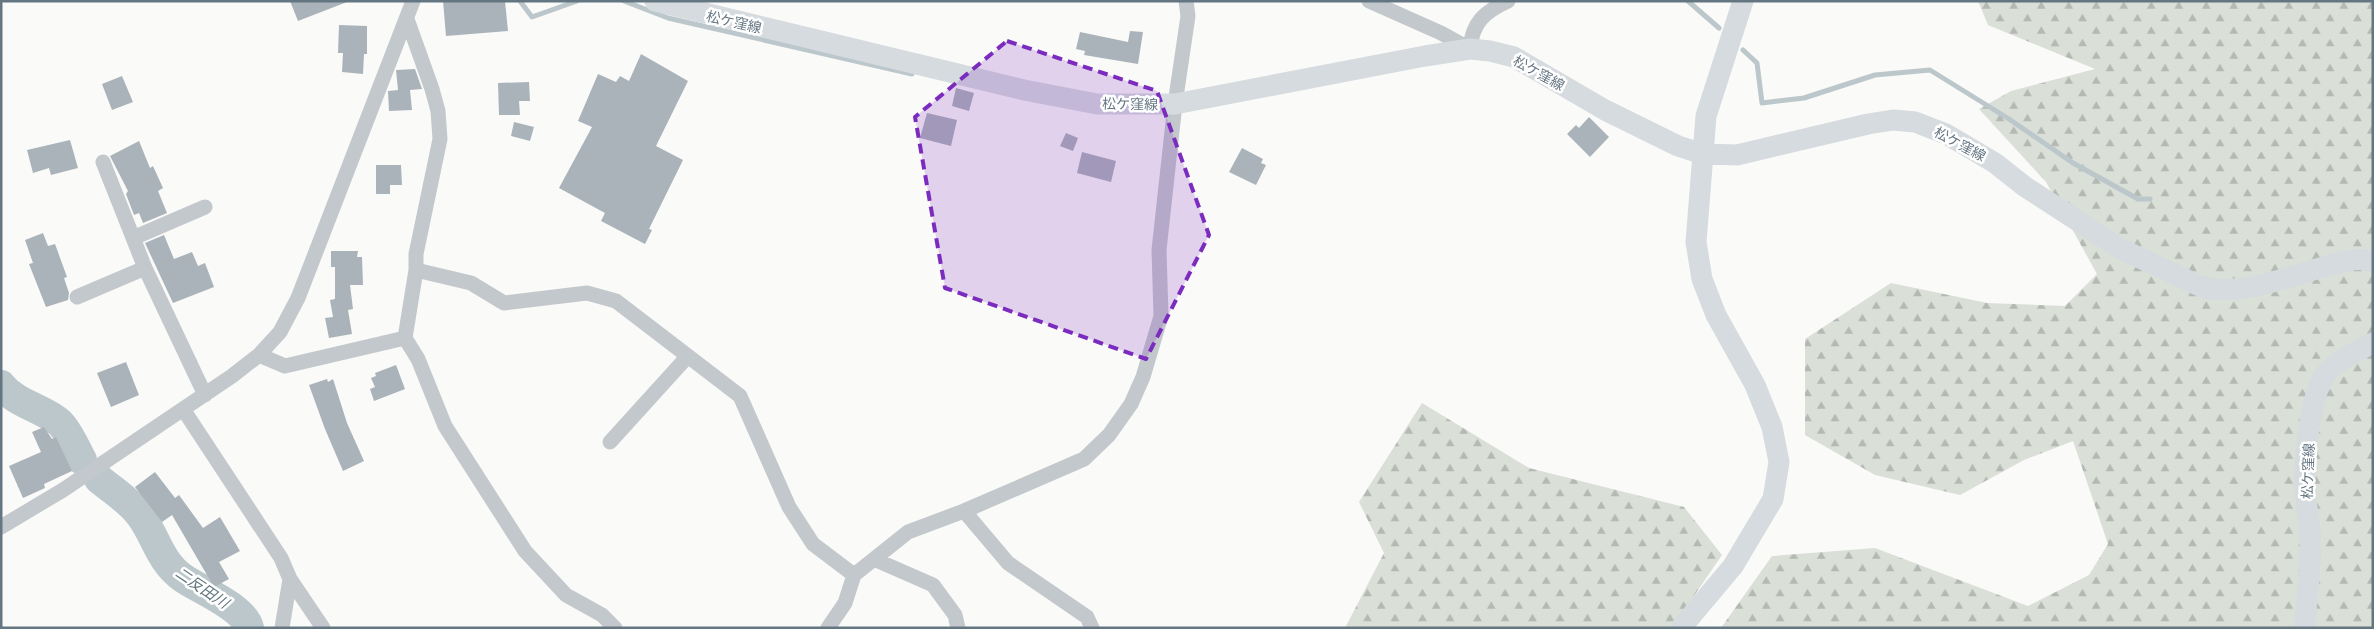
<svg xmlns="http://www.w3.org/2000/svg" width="2374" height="629" viewBox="0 0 2374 629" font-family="'Nunito Sans','Noto Sans JP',sans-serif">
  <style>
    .forest { fill: url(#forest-firs) }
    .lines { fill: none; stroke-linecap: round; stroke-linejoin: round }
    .stream { stroke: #bbc7cb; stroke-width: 5 }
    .river { stroke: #bbc7cb; stroke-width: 30 }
    .building { fill: #aab3b9 }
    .street { stroke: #c3c8cc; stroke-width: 15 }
    .secondary { stroke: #d6dbdf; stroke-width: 21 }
    .marked { fill: #7b2cbf; fill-opacity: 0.2; stroke: #7b2cbf; stroke-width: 4; stroke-dasharray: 10 6; stroke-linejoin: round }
    .labels { text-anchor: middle; stroke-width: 5; stroke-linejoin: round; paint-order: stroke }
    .street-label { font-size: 14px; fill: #657683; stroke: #fff }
    .water-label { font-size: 15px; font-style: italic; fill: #60757c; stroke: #fff }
  </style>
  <defs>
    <pattern id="forest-firs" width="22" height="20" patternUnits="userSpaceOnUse" patternTransform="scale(1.25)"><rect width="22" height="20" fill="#dadfd7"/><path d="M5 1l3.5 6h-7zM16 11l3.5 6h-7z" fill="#b4b9b4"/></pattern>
  </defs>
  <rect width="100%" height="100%" fill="#fafaf8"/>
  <path class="forest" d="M 1978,1 L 2373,1 L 2373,628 L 1721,628 L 1772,556 L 1875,548 L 2028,606 L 2089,575 L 2108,544 L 2073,441 L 2024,460 L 1960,495 L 1875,475 L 1805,435 L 1805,339 L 1891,283 L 1987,303 L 2065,306 L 2097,274 L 2046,182 L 1979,109 L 2011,91 L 2095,69 L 1988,25 Z
    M 1422,403 L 1529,468 L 1684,507 L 1722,555 L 1672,628 L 1345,628 L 1384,553 L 1359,502 Z"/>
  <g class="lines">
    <path class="stream" d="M 520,1 L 532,17 L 577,1
      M 624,1 L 668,18 L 912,74
      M 1688,1 L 1719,28
      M 1743,50 L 1757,63 L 1762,103 L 1804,98 L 1875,75 L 1930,70 L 2009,119 L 2073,163 L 2138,199 L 2150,199"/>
    <path class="river" d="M 1,385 C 17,405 44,408 60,423 C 69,432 76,449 82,460
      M 99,479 C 112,490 130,501 140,515 C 156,536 159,561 183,578 C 200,590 244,607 249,628"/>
  </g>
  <path class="building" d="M 290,1 L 347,1 L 347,2 L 298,21 Z
    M 443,1 L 505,1 L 508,31 L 446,36 Z
    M 339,25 L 367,26 L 367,54 L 364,54 L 363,74 L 342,72 L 343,53 L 338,53 Z
    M 1130,31 L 1143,32 L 1138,64 L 1084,55 L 1085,51 L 1076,49 L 1080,32 L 1128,42 Z
    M 641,54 L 688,81 L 656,146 L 683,160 L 649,229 L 652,230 L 645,244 L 601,221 L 605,213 L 559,188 L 592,127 L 578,121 L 598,74 L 616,82 L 620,76 L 629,81 Z
    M 415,69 L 422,89 L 410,90 L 412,110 L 389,111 L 388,91 L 398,90 L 396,70 Z
    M 122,76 L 133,102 L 112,110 L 102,84 Z
    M 529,82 L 530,101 L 519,101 L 520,115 L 499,115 L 498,83 Z
    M 956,88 L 974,93 L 969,111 L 952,106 Z
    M 927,113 L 957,120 L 951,146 L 920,138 Z
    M 1589,117 L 1609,137 L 1590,157 L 1567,134 L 1576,125 L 1579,128 Z
    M 514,122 L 534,127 L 530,141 L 511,136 Z
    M 1066,133 L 1078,138 L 1073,151 L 1060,146 Z
    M 70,140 L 78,168 L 51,175 L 49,168 L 33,173 L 27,150 Z
    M 139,141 L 150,168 L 153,166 L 163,188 L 158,191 L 167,213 L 143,223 L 139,213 L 134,215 L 126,194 L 128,191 L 110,156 Z
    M 1242,148 L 1263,159 L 1261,163 L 1266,165 L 1256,185 L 1229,172 Z
    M 1082,152 L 1116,161 L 1111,182 L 1077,173 Z
    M 376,165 L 401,165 L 402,185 L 390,185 L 390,194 L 376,194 Z
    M 43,233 L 48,246 L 55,244 L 67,277 L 64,278 L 69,293 L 68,300 L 46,307 L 29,264 L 33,263 L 25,240 Z
    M 164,235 L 174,259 L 192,252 L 198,266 L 205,263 L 214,287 L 173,303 L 145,243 Z
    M 331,251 L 358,251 L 357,257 L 362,257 L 363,285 L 350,285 L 353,309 L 348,310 L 352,334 L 329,338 L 325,318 L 333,317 L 330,300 L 335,299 L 335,267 L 331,267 Z
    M 126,362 L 139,395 L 111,407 L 97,373 Z
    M 396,365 L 405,389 L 374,401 L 370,389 L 375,387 L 371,378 L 376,376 L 375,373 Z
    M 327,379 L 328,382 L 333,379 L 347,423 L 364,461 L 343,471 L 325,429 L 309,385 Z
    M 44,427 L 52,439 L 56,437 L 72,471 L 44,484 L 45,488 L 23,498 L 9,466 L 41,452 L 32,432 Z
    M 155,472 L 175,498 L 179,495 L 203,528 L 220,517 L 240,551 L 219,562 L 229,579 L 214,587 L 172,515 L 162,522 L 135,487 Z"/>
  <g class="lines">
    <path class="street" d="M 1369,1 L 1441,33 L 1470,49 C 1472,23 1484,12 1508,1
      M 407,19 L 432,89 L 438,111 L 440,139 L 416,254 L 416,270 L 405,338 L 418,359 L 445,426 L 525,551 L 566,595 L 602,615 L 615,628
      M 103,162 L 145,268 L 205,395
      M 133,238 L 205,207
      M 416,270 L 471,283 L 504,303 L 587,293 L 616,301 L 740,396 L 789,507 L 813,544 L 854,575
      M 77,297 L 145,268
      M 259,355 L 285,366 L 405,338
      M 183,409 L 281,558 L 290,579 L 282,628
      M 610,442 L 688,356
      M 964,511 L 1008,563 L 1087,617 L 1092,628
      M 1,527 L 63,490 L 232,376 L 259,355 L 280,332 L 298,298 L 413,1
      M 876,560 L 933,585 L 955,615 L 958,628
      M 290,579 L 323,628
      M 828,628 L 845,603 L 854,575 L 908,532 L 964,511 L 1084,459 L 1109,435 L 1131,404 L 1143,377 L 1161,316 L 1159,250 L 1175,104 L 1188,16 L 1186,1"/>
    <path class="secondary" d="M 655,1 L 1024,90 L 1097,104 L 1175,104 L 1425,56 L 1470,49 L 1490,51 L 1514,57 L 1605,110 L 1678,146 L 1703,154 L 1737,155 L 1868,124 L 1893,120 L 1915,122 L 1946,134 L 1995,163 L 2024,186 L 2121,249 L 2202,287 C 2239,297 2291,276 2327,266 C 2342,262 2358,256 2373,262
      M 1681,628 L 1733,566 L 1773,499 L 1779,462 L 1772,427 L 1755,385 L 1716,315 L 1702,279 L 1696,242 L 1706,116 L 1743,1
      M 2304,628 C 2308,596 2311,564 2310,532 C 2309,518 2306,504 2305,490 C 2304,463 2309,397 2325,375 C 2336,360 2356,352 2373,343"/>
  </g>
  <path class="marked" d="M 1007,41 L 1157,91 L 1209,235 L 1146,359 L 945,288 L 915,117 Z"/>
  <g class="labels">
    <g class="street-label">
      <text transform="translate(734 22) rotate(13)" y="5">松ケ窪線</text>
      <text transform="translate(1539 73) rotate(29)" y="5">松ケ窪線</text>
      <text transform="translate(1130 104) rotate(1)" y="5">松ケ窪線</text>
      <text transform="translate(1960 144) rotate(28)" y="5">松ケ窪線</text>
      <text transform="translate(2308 471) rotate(-88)" y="5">松ケ窪線</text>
    </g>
    <g class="water-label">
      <text transform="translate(202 588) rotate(34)" y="5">二反田川</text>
    </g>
  </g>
  <rect width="2374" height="629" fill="none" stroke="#657683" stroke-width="5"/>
</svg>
